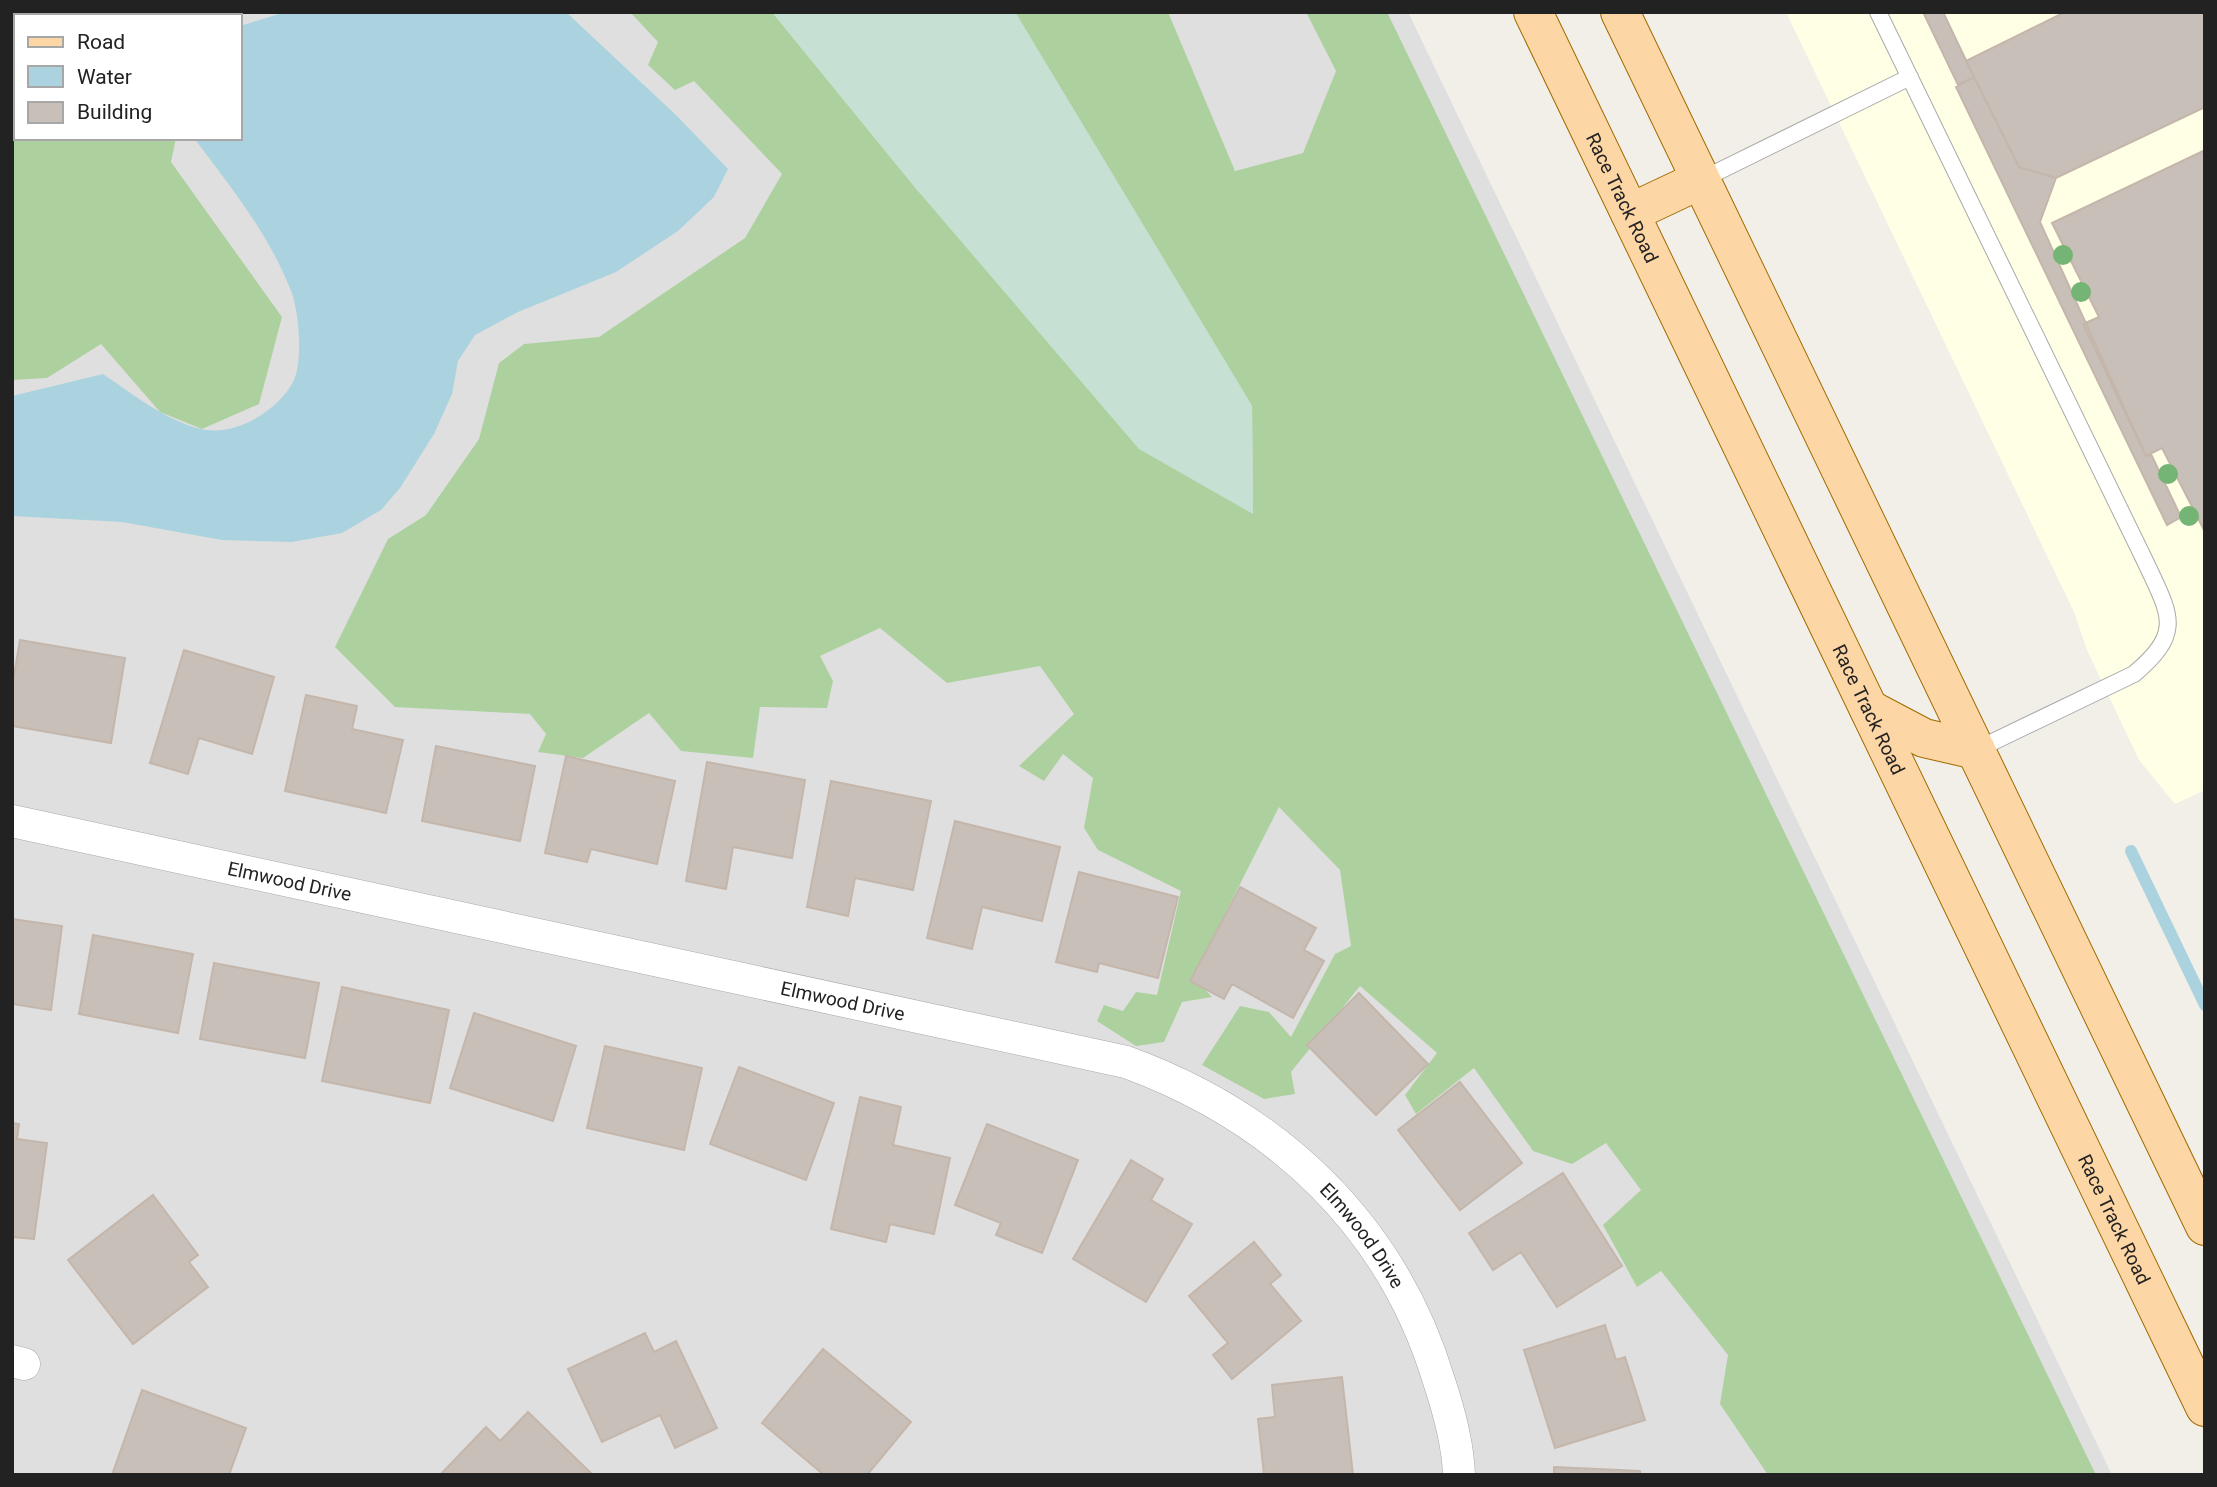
<svg xmlns="http://www.w3.org/2000/svg" width="2217" height="1487" viewBox="0 0 2217 1487" font-family="Roboto,sans-serif">
  <style>
    .residential { fill: #e0dfdf; fill-rule: evenodd }
    .education { fill: #ffffe5 }
    .forest { fill: #add19e }
    .wetland { fill: #c6e0d4 }
    .water { fill: #aad3df }
    .lines { fill: none; stroke-linecap: round; stroke-linejoin: round }
    .stream { stroke: #aad3df; stroke-width: 12 }
    .building { fill: #c7bfb8; stroke: #c4b6ab; stroke-width: 2 }
    .lane-casing { stroke: #a9a9a9; stroke-width: 18 }
    .street-casing { stroke: #a9a9a9; stroke-width: 33 }
    .primary-casing { stroke: #a06b00; stroke-width: 40 }
    .lane { stroke: #fff; stroke-width: 16 }
    .street { stroke: #fff; stroke-width: 32 }
    .primary { stroke: #fcd6a4; stroke-width: 38 }
    .tree { fill: #74b475 }
    .labels { text-anchor: middle; stroke-width: 5; stroke-linejoin: round; paint-order: stroke }
    .street-label { font-size: 19px; fill: #222; stroke: #fff }
  </style>
  <rect width="100%" height="100%" fill="#f2efe9"/>
  <path class="residential" d="M 12,12 L 1408,12 L 2112,1475 L 12,1475 ZM 16,16 L 240,16 L 240,138 L 16,138 Z"/>
  <path class="education" d="M 1786,12 L 2205,12 L 2205,790 L 2175,804 L 2139,760 L 2087,650 L 2074,612 Z"/>
  <path class="forest" d="M 87,12 L 230,12 L 225,16 L 82,16 Z
    M 630,12 L 772,12 L 918,191 L 1253,514 L 1252,406 L 1015,12 L 1168,12 L 1235,171 L 1303,153 L 1336,71 L 1306,12 L 1387,12 L 2096,1475 L 1768,1475 L 1720,1404 L 1728,1355 L 1661,1271 L 1637,1287 L 1603,1225 L 1641,1190 L 1606,1143 L 1572,1164 L 1533,1151 L 1474,1068 L 1416,1114 L 1405,1095 L 1437,1053 L 1360,986 L 1291,1072 L 1295,1094 L 1264,1099 L 1202,1065 L 1240,1006 L 1269,1012 L 1291,1037 L 1335,954 L 1351,946 L 1340,870 L 1279,807 L 1193,977 L 1212,997 L 1182,1002 L 1164,1042 L 1136,1046 L 1097,1021 L 1104,1005 L 1123,1011 L 1136,992 L 1157,995 L 1181,891 L 1098,850 L 1084,828 L 1093,778 L 1063,754 L 1044,781 L 1019,766 L 1074,714 L 1040,666 L 947,683 L 880,628 L 820,656 L 833,681 L 827,708 L 760,707 L 753,758 L 681,751 L 649,713 L 583,758 L 538,752 L 546,734 L 530,714 L 395,707 L 335,647 L 388,539 L 426,515 L 479,439 L 499,363 L 524,344 L 599,337 L 745,238 L 782,174 L 694,81 L 675,90 L 648,65 L 658,42 Z
    M 16,50 L 16,138 L 176,138 L 171,162 L 282,317 L 259,404 L 202,429 L 160,412 L 101,344 L 47,378 L 12,380 L 12,52 Z"/>
  <path class="wetland" d="M 772,12 L 1015,12 L 1252,406 L 1253,514 L 1139,449 L 918,191 Z"/>
  <path class="water" d="M 285,12 L 566,12 L 677,116 L 728,169 L 714,197 L 678,231 L 616,272 L 518,312 L 475,335 L 458,361 L 452,394 L 434,434 L 400,488 L 381,510 L 342,533 L 292,542 L 222,540 L 122,522 L 12,516 L 12,396 L 103,374 C 134,395 165,420 201,429 C 234,437 279,411 294,380 C 303,360 299,311 291,291 C 269,234 230,186 194,138 L 240,138 L 240,26 Z"/>
  <g class="lines">
    <path class="stream" d="M 2131,851 L 2205,1005"/>
  </g>
  <path class="building" d="M 1923,12 L 1943,12 L 1974,77 L 1958,85 Z
    M 2065,12 L 2205,12 L 2205,107 L 2056,178 L 2019,167 L 1966,61 Z
    M 1974,77 L 2019,167 L 2056,178 L 2040,222 L 2146,456 L 2151,454 L 2181,517 L 2167,525 L 1956,87 Z
    M 2205,150 L 2205,532 L 2162,448 L 2146,456 L 2083,324 L 2099,317 L 2052,223 Z
    M 20,640 L 125,658 L 111,743 L 12,726 L 12,687 Z
    M 184,650 L 274,677 L 252,754 L 199,738 L 188,774 L 150,763 Z
    M 306,695 L 357,706 L 352,729 L 403,740 L 386,813 L 285,791 Z
    M 436,746 L 535,766 L 520,841 L 422,821 Z
    M 566,756 L 675,781 L 657,864 L 591,849 L 587,862 L 545,853 Z
    M 707,762 L 805,780 L 792,858 L 733,847 L 726,889 L 686,881 Z
    M 831,781 L 931,801 L 913,890 L 855,878 L 848,916 L 807,907 Z
    M 955,821 L 1060,847 L 1042,921 L 982,907 L 972,949 L 927,938 Z
    M 1079,872 L 1178,897 L 1158,978 L 1099,963 L 1097,972 L 1056,962 Z
    M 1240,887 L 1316,928 L 1304,950 L 1324,961 L 1293,1018 L 1232,984 L 1224,999 L 1190,981 Z
    M 12,919 L 62,926 L 51,1010 L 12,1004 Z
    M 93,935 L 193,954 L 178,1033 L 79,1014 Z
    M 214,963 L 319,983 L 305,1058 L 200,1039 Z
    M 342,987 L 449,1010 L 430,1103 L 322,1081 Z
    M 1359,993 L 1428,1064 L 1376,1115 L 1307,1045 Z
    M 474,1013 L 576,1046 L 553,1121 L 450,1088 Z
    M 605,1046 L 702,1068 L 684,1150 L 587,1128 Z
    M 739,1067 L 834,1103 L 806,1180 L 710,1144 Z
    M 1460,1082 L 1522,1163 L 1460,1210 L 1398,1130 Z
    M 860,1097 L 901,1107 L 893,1145 L 950,1158 L 934,1234 L 890,1224 L 886,1242 L 831,1229 Z
    M 12,1123 L 19,1124 L 17,1139 L 47,1143 L 34,1239 L 12,1237 Z
    M 987,1124 L 1078,1160 L 1042,1253 L 996,1235 L 1001,1223 L 955,1205 Z
    M 1131,1160 L 1163,1179 L 1151,1200 L 1192,1224 L 1146,1302 L 1073,1259 Z
    M 1563,1173 L 1622,1266 L 1557,1307 L 1521,1252 L 1493,1270 L 1469,1233 Z
    M 153,1195 L 198,1255 L 189,1262 L 208,1287 L 133,1344 L 68,1260 Z
    M 1254,1242 L 1281,1275 L 1270,1284 L 1301,1321 L 1232,1379 L 1213,1355 L 1228,1343 L 1189,1296 Z
    M 1605,1325 L 1616,1360 L 1625,1357 L 1645,1420 L 1555,1448 L 1524,1350 Z
    M 645,1333 L 654,1352 L 676,1341 L 717,1428 L 675,1448 L 660,1415 L 602,1442 L 568,1369 Z
    M 823,1349 L 911,1422 L 867,1475 L 824,1475 L 762,1423 Z
    M 1342,1377 L 1353,1475 L 1264,1475 L 1258,1419 L 1275,1417 L 1272,1385 Z
    M 142,1390 L 246,1428 L 229,1475 L 112,1475 Z
    M 528,1412 L 593,1475 L 440,1475 L 486,1427 L 500,1441 Z
    M 1554,1467 L 1640,1471 L 1640,1475 L 1554,1475 Z"/>
  <g class="lines">
    <g class="lane-casing">
      <path id="lane" d="M 1878,12 L 2146,563 C 2170,615 2184,632 2134,674 L 1976,750
        M 1701,180 L 1910,77"/>
    </g>
    <g class="street-casing">
      <g id="street">
        <path id="s1" d="M 12,821 L 1126,1062 C 1277,1117 1392,1225 1439,1381 C 1449,1411 1458,1443 1459,1475"/>
        <path d="M 12,1361 L 24,1364"/>
      </g>
    </g>
    <g class="primary-casing">
      <g id="primary">
        <path id="s2" d="M 1533,12 L 2205,1407"/>
        <path d="M 1620,12 L 2205,1226"/>
        <path d="M 1630,213 L 1700,180"/>
        <path d="M 1869,709 L 1924,738 L 1976,750"/>
      </g>
    </g>
    <use href="#lane" class="lane"/>
    <use href="#street" class="street"/>
    <use href="#primary" class="primary"/>
  </g>
  <g class="tree">
    <circle cx="2063" cy="255" r="10"/>
    <circle cx="2081" cy="292" r="10"/>
    <circle cx="2168" cy="474" r="10"/>
    <circle cx="2189" cy="516" r="10"/>
  </g>
  <g class="labels">
    <g class="street-label">
      <text dy="7" stroke="none"><textPath href="#s2" startOffset="206">Race Track Road</textPath></text>
      <text dy="7" stroke="none"><textPath href="#s2" startOffset="774">Race Track Road</textPath></text>
      <text dy="7" stroke="none"><textPath href="#s1" startOffset="284">Elmwood Drive</textPath></text>
      <text dy="7" stroke="none"><textPath href="#s1" startOffset="850">Elmwood Drive</textPath></text>
      <text dy="7" stroke="none"><textPath href="#s2" startOffset="1340">Race Track Road</textPath></text>
      <text dy="7" stroke="none"><textPath href="#s1" startOffset="1438">Elmwood Drive</textPath></text>
    </g>
  </g>
  <rect width="2217" height="1487" fill="none" stroke="#222222" stroke-width="28"/>
  <rect x="14" y="14" width="228" height="126" fill="#ffffff" stroke="#a7a7a7" stroke-width="2"/>
  <rect x="28" y="37" width="35" height="10" fill="#fcd6a4" stroke="#a7a7a7" stroke-width="2"/>
  <text x="77" y="49" font-size="21" fill="#222222">Road</text>
  <rect x="28" y="66" width="35" height="21" fill="#aad3df" stroke="#a7a7a7" stroke-width="2"/>
  <text x="77" y="84" font-size="21" fill="#222222">Water</text>
  <rect x="28" y="102" width="35" height="21" fill="#c7bfb8" stroke="#a7a7a7" stroke-width="2"/>
  <text x="77" y="119" font-size="21" fill="#222222">Building</text>
</svg>
